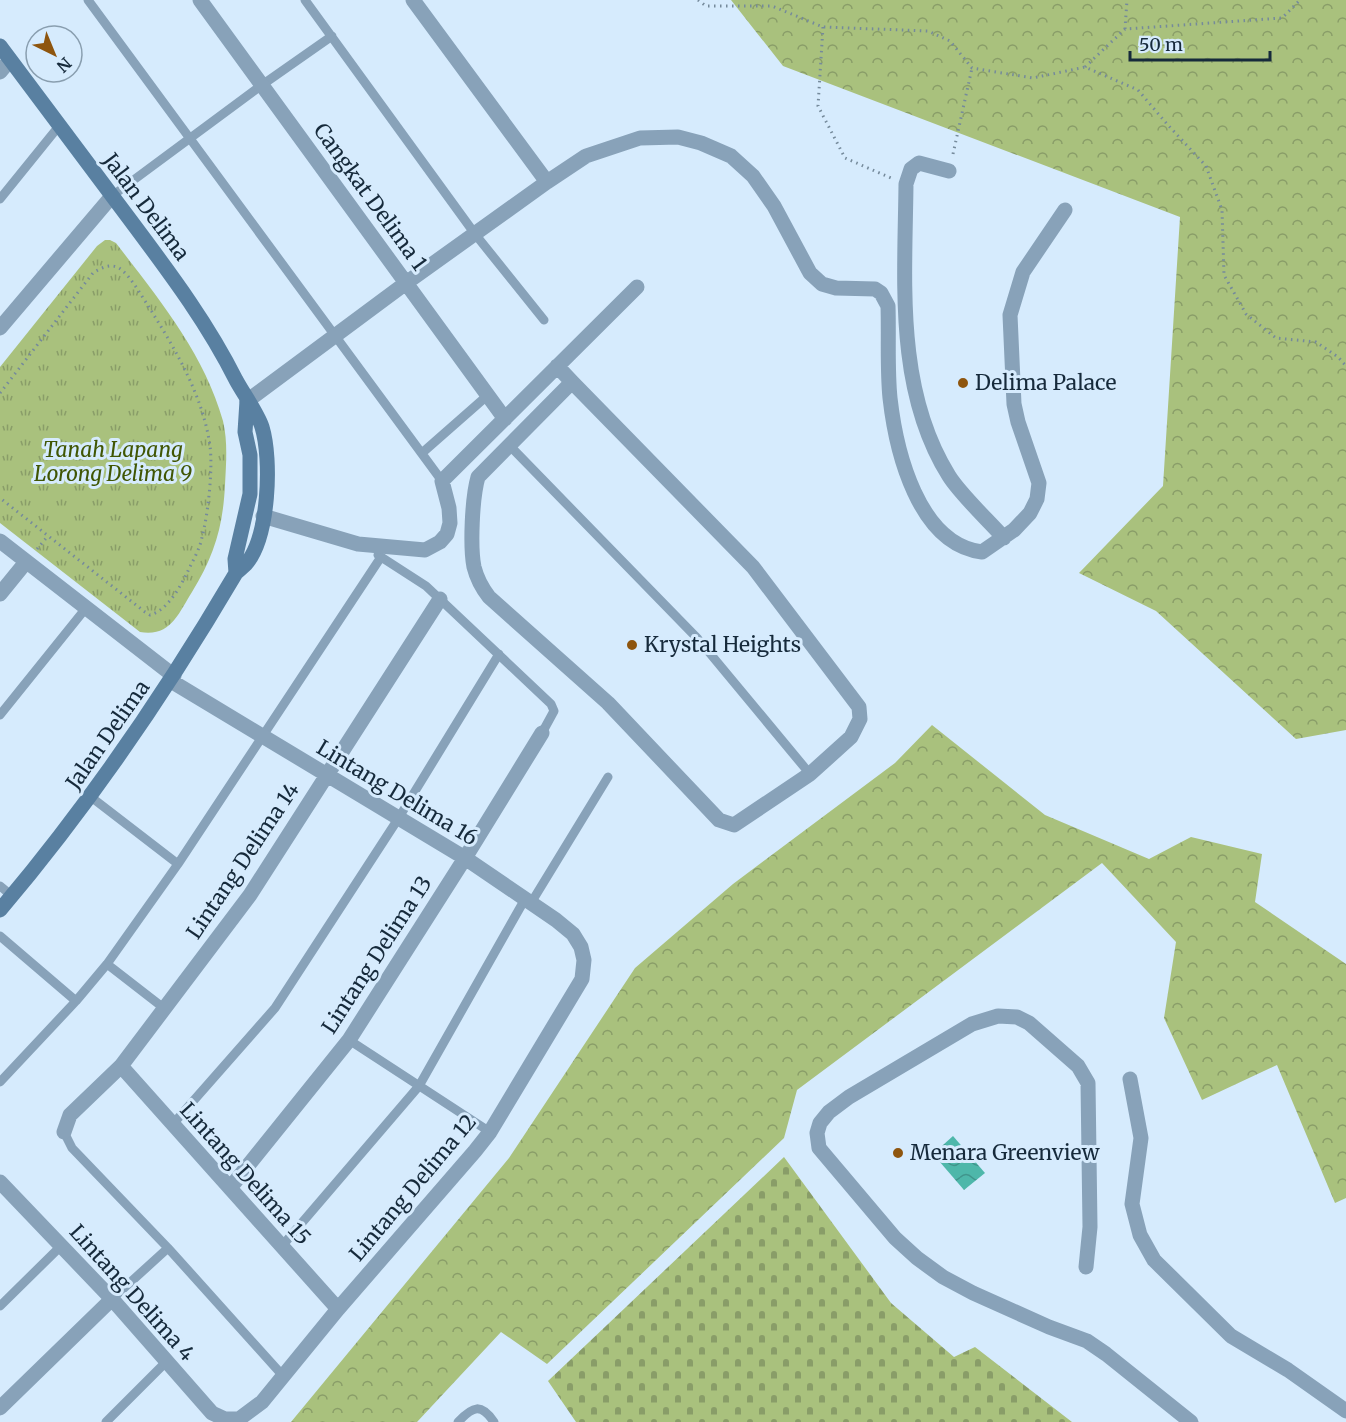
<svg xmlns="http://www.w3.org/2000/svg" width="1346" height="1422" viewBox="0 0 1346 1422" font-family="Merriweather,serif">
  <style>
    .forest { fill: url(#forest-crowns) }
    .cemetery { fill: url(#cemetery-stones) }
    .park { fill: url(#park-tufts) }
    .water { fill: url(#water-waves) }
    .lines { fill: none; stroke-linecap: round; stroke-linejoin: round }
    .path { stroke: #758a9b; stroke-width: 3; stroke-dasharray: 1.5 4.5; stroke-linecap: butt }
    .lane { stroke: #88a2b9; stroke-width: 9 }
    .street { stroke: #88a2b9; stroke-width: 15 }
    .secondary { stroke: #5980a1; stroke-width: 15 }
    .poi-dot { fill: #8e550e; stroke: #d6ebfd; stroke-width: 2 }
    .labels { text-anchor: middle; stroke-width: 6; stroke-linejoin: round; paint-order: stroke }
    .street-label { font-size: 21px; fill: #162a3b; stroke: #d6ebfd }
    .poi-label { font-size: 21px; fill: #162a3b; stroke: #d6ebfd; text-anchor: start }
    .park-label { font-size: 21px; font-style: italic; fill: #405604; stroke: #d6ebfd }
  </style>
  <defs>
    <pattern id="forest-crowns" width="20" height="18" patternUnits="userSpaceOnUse" patternTransform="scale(1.5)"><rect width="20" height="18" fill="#a9c17d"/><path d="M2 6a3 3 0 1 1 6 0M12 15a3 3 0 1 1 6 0" fill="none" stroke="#899d68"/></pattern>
    <pattern id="cemetery-stones" width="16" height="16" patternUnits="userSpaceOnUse" patternTransform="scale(1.5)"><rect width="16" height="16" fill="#a9c17d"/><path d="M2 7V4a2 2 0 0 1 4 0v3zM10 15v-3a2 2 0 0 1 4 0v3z" fill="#899d68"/></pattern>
    <pattern id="park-tufts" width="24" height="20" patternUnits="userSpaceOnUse" patternTransform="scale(1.5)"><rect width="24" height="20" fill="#a9c17d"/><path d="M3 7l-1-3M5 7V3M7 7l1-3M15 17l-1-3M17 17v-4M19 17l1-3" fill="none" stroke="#899d68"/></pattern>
    <pattern id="water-waves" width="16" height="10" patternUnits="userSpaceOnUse" patternTransform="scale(1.5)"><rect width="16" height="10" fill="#4eb7aa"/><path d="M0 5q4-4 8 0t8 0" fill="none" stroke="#40958c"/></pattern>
  </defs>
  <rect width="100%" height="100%" fill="#d6ebfd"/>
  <path class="forest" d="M 731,0 L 1346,0 L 1346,730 L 1296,739 L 1156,611 L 1079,573 L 1163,486 L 1180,217 L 783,66 Z
    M 932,725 L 1045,815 L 1149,859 L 1191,837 L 1262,854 L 1255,902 L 1346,964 L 1346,1198 L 1335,1203 L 1277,1065 L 1202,1100 L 1164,1018 L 1176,942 L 1102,863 L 797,1090 L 784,1138 L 547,1364 L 501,1332 L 417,1422 L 291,1422 L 509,1158 L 635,968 L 733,884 L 895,763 Z"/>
  <path class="cemetery" d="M 784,1157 L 891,1303 L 954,1357 L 975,1347 L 1072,1422 L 576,1422 L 548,1381 Z"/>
  <path class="park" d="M 105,240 L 110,240 L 116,243 C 158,298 204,353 223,421 C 228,442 226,464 225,485 C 223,527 214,556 192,592 C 178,614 171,637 140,632 L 0,523 L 0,367 L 97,246 Z"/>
  <path class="water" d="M 953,1136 L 985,1173 L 964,1190 L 933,1154 Z"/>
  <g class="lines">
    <path class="path" d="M 698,0 L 706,6 L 772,6 L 823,27 L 928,31 L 950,41 L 972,68 L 1033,78 L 1085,67 L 1138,90 L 1167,124 L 1206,166 L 1222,210 L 1224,275 L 1246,314 L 1276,338 L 1316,342 L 1338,357 L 1346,366
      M 823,27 L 818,106 L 845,158 L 891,178
      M 1125,29 L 1127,0
      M 1085,67 L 1125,29 L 1282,18 L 1300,0
      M 953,154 L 972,68
      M 0,393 L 93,273 C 101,268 110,263 119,268 C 129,274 141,295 147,304 C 174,347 203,395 210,446 C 213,469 208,515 202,537 C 200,549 193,560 188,571 C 180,587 168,610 150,615 L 145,612 L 0,498
      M 37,549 L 48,536"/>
    <path class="lane" d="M 88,0 L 442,481
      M 305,0 L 475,234 L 544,320
      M 112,196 L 262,85 L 332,36
      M 0,199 L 59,126
      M 509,445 L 698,639 L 810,774
      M 422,453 L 488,395
      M 378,555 L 426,586 L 551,704 L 554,711 L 542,733
      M 0,715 L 86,608
      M 91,797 L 178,864
      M 0,886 L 12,896
      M 531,903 L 608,777
      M 0,936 L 76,1001
      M 107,964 L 165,1009
      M 349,1040 L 490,1132
      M 0,1082 L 76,1001 L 107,964 L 178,864 L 381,557
      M 173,1124 L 275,1008 L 398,819 L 499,654
      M 64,1132 L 72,1148 L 168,1248 L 284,1377
      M 282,1246 L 419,1086 L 525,899
      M 112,1299 L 168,1248
      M 0,1306 L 62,1245
      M 106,1422 L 166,1362
      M 458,1422 C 473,1406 481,1403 494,1422"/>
    <path class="street" d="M 200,0 L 505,419
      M 413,0 L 547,182
      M 0,72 L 10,60
      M 949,171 L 919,163 L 911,169 L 906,184 C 905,281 895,390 949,476 C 961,495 988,520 1004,538
      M 0,328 L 112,196
      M 557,366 L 572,382 L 753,567 L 859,707 L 860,719 L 851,737 L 810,774 L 734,825 L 719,820 L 608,703 L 489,597 C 482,588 477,579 474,567 C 470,547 472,498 478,477 L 572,382
      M 247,401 L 406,283 L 547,182 L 586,156 L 640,138 L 678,137 L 701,143 L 731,156 L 753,176 L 774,206 L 810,273 L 822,284 L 836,288 L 875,289 L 881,293 L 888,306 C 889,336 887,368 890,398 C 896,451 918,544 982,552 L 1014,530 L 1030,513 L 1037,499 L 1039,483 L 1018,422 L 1014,404 L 1010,315 L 1023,272 L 1065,210
      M 263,516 L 358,544 L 425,550 L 440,542 L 447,534 L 450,523 L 449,508 L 442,481 L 637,287
      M 0,541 L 174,676
      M 0,594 L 26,562
      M 121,1066 L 338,1309
      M 1130,1079 L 1141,1138 L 1132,1204 L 1140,1235 L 1154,1260 L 1231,1336 L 1288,1370 L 1346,1411
      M 64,1132 L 70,1115 L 121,1066 L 250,895 L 440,599
      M 0,1182 L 112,1299 L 212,1413 L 225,1419 L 239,1419 L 262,1402 L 338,1309 L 475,1151 L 490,1132 L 582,979 L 584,960 L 581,947 L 573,934 L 556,920 L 465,858 L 171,681
      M 230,1188 L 349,1040 L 465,858 L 542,733
      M 1086,1267 L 1090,1227 L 1088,1083 L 1078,1066 L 1029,1023 L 1017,1017 L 998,1016 L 972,1024 L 849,1097 L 829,1112 L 820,1123 L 817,1133 L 819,1148 L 895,1238 L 917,1258 L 943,1277 L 973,1293 L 1049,1327 L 1087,1341 L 1106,1354 L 1191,1422
      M 0,1408 L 112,1299"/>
    <path class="secondary" d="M 0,46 C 43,104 87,162 131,221 C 169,272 207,322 236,380 C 243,393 258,414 262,427 C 272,460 269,537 246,564 C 243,567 239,570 236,573 C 166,692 89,805 0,910
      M 236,573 L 235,559 L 250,494 L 250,455 L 245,432 L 247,401"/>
  </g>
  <g class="poi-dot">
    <circle cx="963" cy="383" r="6"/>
    <circle cx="632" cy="645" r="6"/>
    <circle cx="898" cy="1153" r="6"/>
  </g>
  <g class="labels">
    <g class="street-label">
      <text transform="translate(370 197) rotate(54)" y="7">Cangkat Delima 1</text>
      <text transform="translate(146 207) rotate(53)" y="7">Jalan Delima</text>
      <text transform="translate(108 735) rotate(-55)" y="7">Jalan Delima</text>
      <text transform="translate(397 793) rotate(31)" y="7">Lintang Delima 16</text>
      <text transform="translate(243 861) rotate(-56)" y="7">Lintang Delima 14</text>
      <text transform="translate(377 955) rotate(-57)" y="7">Lintang Delima 13</text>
      <text transform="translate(245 1174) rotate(48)" y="7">Lintang Delima 15</text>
      <text transform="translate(413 1188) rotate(-50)" y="7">Lintang Delima 12</text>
      <text transform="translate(132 1293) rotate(48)" y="7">Lintang Delima 4</text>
    </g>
    <g class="poi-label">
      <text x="975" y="390">Delima Palace</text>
      <text x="644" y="652">Krystal Heights</text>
      <text x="910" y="1160">Menara Greenview</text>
    </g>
    <g class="park-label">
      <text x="113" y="457">Tanah Lapang<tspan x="113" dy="24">Lorong Delima 9</tspan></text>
    </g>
  </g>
  <g transform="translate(54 54) rotate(137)"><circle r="28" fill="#d6ebfd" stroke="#899eaf" stroke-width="1.5"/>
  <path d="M0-4.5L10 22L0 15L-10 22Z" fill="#8e550e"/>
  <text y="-9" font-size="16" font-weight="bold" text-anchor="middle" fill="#162a3b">N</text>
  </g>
  <path d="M1130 51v9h140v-9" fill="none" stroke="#162a3b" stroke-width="3"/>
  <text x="1139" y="51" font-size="18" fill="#162a3b" stroke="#d6ebfd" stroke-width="4.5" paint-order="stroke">50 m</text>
</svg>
